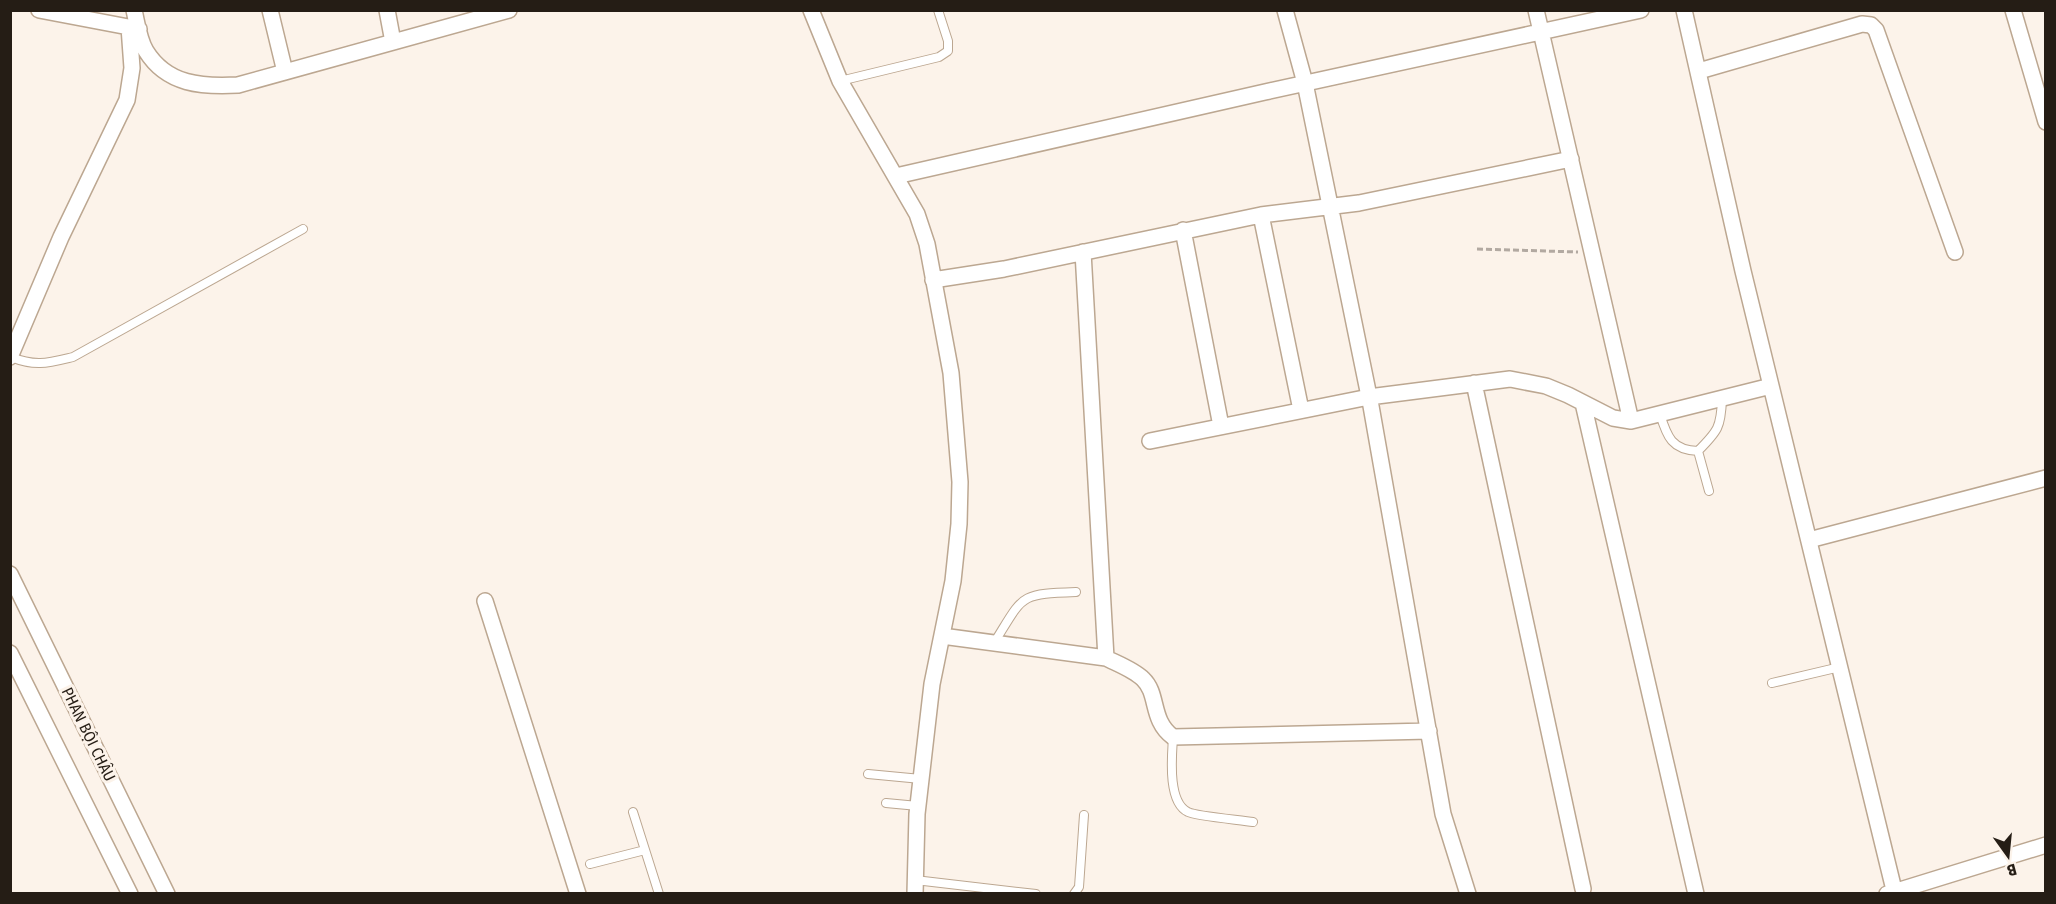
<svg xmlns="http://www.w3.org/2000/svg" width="2056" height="904" viewBox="0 0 2056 904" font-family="'Fira Sans Condensed',sans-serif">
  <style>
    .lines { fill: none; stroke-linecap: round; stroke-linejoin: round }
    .lane-casing { stroke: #bca791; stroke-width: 10 }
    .street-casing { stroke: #bca791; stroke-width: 18 }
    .path { stroke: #b2a9a1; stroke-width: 3; stroke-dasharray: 6 3; stroke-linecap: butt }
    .lane { stroke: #fff; stroke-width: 8 }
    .street { stroke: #fff; stroke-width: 15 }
    .labels { text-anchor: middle; stroke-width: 6; stroke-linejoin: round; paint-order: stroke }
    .street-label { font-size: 16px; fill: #251d15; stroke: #fcf3ea }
  </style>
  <rect width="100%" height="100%" fill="#fcf3ea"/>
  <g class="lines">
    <g class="lane-casing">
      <path id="lane" d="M 840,81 L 939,57 L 948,51 L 948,41 L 938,10
        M 11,357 C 36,367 48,363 73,357 L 303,229
        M 1660,414 C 1667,437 1672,450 1698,451 L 1709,491
        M 1698,451 C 1718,431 1721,427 1722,399
        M 994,643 C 1024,595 1018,594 1076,592
        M 1772,683 L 1840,667
        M 1173,737 C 1172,755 1167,802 1188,812 C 1195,816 1241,820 1253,822
        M 868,774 L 921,779
        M 886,803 L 918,806
        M 633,812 L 659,894
        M 590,864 L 645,850
        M 915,880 L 1036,894
        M 1074,894 L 1079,887 L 1084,815"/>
    </g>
    <g class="street-casing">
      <path id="street" d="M 39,10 L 139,29
        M 134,10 C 137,23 139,40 146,51 C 167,85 202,87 238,85 L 509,10
        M 270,10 L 285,72
        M 387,10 L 393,42
        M 811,10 L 840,81 L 917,214 L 927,244 L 951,373 L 960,482 L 959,524 L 953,581 L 932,684 L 917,814 L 915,894
        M 1285,10 L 1305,83 L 1371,406 L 1443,814 L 1468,894
        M 1536,10 L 1631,421
        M 1684,10 L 1743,271 L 1895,894
        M 2013,10 L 2046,122
        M 1699,71 L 1862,24 L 1871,25 L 1876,30 L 1955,252
        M 896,176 L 1265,92 L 1641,10
        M 1261,215 L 1301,410
        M 1183,230 L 1221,426
        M 1083,252 L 1106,658 C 1118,664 1134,670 1143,679 C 1159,694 1150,720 1173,737 L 1429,731
        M 933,280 L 1004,269 L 1261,215 L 1359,203 L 1571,159
        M 10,357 L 61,237 L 127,100 L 132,68 L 129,27
        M 1474,383 L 1583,889
        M 1583,403 L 1696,894
        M 1150,441 L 1369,397 L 1510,379 L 1546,386 L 1568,395 L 1613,418 L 1631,421 L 1771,386
        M 1809,540 L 2046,478
        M 10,574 L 167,894
        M 485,601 L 578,894
        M 942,636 L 1106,658
        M 10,653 L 130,894
        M 1887,894 L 2046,845"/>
    </g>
    <path class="path" d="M 1477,249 L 1578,252"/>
    <use href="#lane" class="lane"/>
    <use href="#street" class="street"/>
  </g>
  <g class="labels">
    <g class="street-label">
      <text transform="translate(89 734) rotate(64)" y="6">PHAN BỘI CHÂU</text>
    </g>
  </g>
  <rect width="2056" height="904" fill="none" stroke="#251d15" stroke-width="24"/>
  <g transform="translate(2008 856) rotate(165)" stroke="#fcf3ea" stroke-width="4.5" paint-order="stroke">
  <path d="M0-4.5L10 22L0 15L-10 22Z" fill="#251d15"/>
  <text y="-9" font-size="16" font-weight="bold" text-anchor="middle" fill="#251d15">B</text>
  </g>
</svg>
